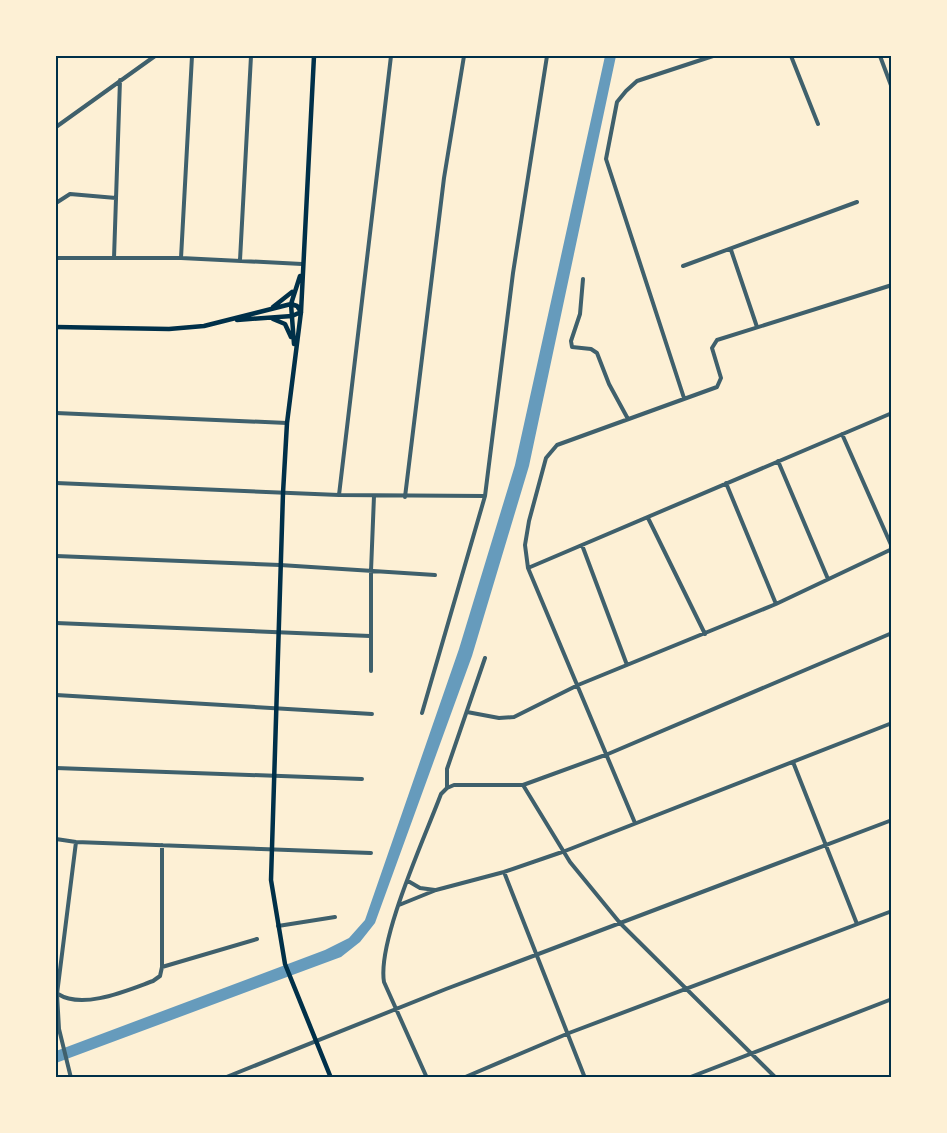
<svg xmlns="http://www.w3.org/2000/svg" width="947" height="1133" viewBox="0 0 947 1133" font-family="Barlow,sans-serif">
  <style>
    .water { fill: #669bbc }
    .lines { fill: none; stroke-linecap: round; stroke-linejoin: round }
    .minor { stroke: #3f606c; stroke-width: 4 }
    .secondary { stroke: #003049; stroke-width: 4.5 }
    .neatline { fill: none; stroke: #003049; stroke-width: 2 }
  </style>
  <rect width="100%" height="100%" fill="#fdf0d5"/>
  <path class="water" d="M 605,56 L 616,56 L 529,466 L 472,656 L 375,923 L 360,942 L 341,957 L 56,1063 L 56,1051 L 325,950 L 349,938 L 365,920 L 459,649 L 515,465 Z"/>
  <g class="lines">
    <path class="minor" d="M 791,56 L 818,124
      M 880,56 L 892,88
      M 56,127 L 155,56
      M 56,203 L 70,194 L 116,198
      M 731,250 L 757,327
      M 56,258 L 181,258 L 302,264
      M 114,258 L 120,80
      M 181,258 L 192,56
      M 240,260 L 251,56
      M 683,266 L 857,202
      M 583,279 L 580,314 L 571,341 L 572,347 L 591,349 L 597,353 L 609,384 L 628,419
      M 684,398 L 606,159 L 617,102 L 626,91 L 637,81 L 713,56
      M 56,413 L 287,423
      M 842,434 L 892,547
      M 778,461 L 828,579
      M 56,483 L 339,495 L 485,496
      M 726,483 L 776,604
      M 339,495 L 391,56
      M 405,497 L 444,178 L 464,56
      M 648,518 L 705,634
      M 582,545 L 627,665
      M 56,556 L 280,565 L 435,575
      M 528,568 L 892,413
      M 56,623 L 370,636
      M 371,671 L 371,571 L 374,496
      M 56,695 L 372,714
      M 467,712 L 499,718 L 514,717 L 578,685 L 776,604 L 892,549
      M 422,713 L 485,496 L 513,273 L 547,56
      M 793,762 L 857,924
      M 56,768 L 362,779
      M 523,785 L 570,862 L 620,923 L 776,1078
      M 447,788 L 454,785 L 523,785 L 608,754 L 892,633
      M 635,823 L 528,568 L 525,545 L 529,521 L 546,458 L 557,445 L 717,387 L 721,378 L 712,348 L 717,340 L 892,285
      M 56,839 L 76,842 L 371,853
      M 162,845 L 162,967
      M 504,872 L 585,1078
      M 408,881 L 420,888 L 435,890
      M 399,905 L 436,890 L 504,872 L 565,851 L 892,723
      M 278,926 L 335,917
      M 58,994 C 83,1010 128,990 153,981 L 160,976 L 162,967 L 257,939
      M 71,1078 L 59,1029 L 57,994 L 76,842
      M 224,1078 L 446,989 L 892,820
      M 427,1078 L 384,982 C 377,941 425,837 441,794 L 447,788 L 447,769 L 485,658
      M 463,1078 L 569,1033 L 892,911
      M 688,1078 L 892,999"/>
    <path class="secondary" d="M 314,56 L 301,312 L 287,423 L 283,493 L 271,880 L 285,964 L 331,1078
      M 273,307 L 292,292
      M 273,319 L 285,324 L 291,337
      M 56,327 L 169,329 L 204,326 L 291,304 L 297,306 L 301,312 L 292,316 L 237,320
      M 294,344 L 291,304 L 300,276"/>
  </g>
  <rect width="947" height="1133" fill="none" stroke="#fdf0d5" stroke-width="114"/>
  <rect x="57" y="57" width="833" height="1019" class="neatline"/>
</svg>
